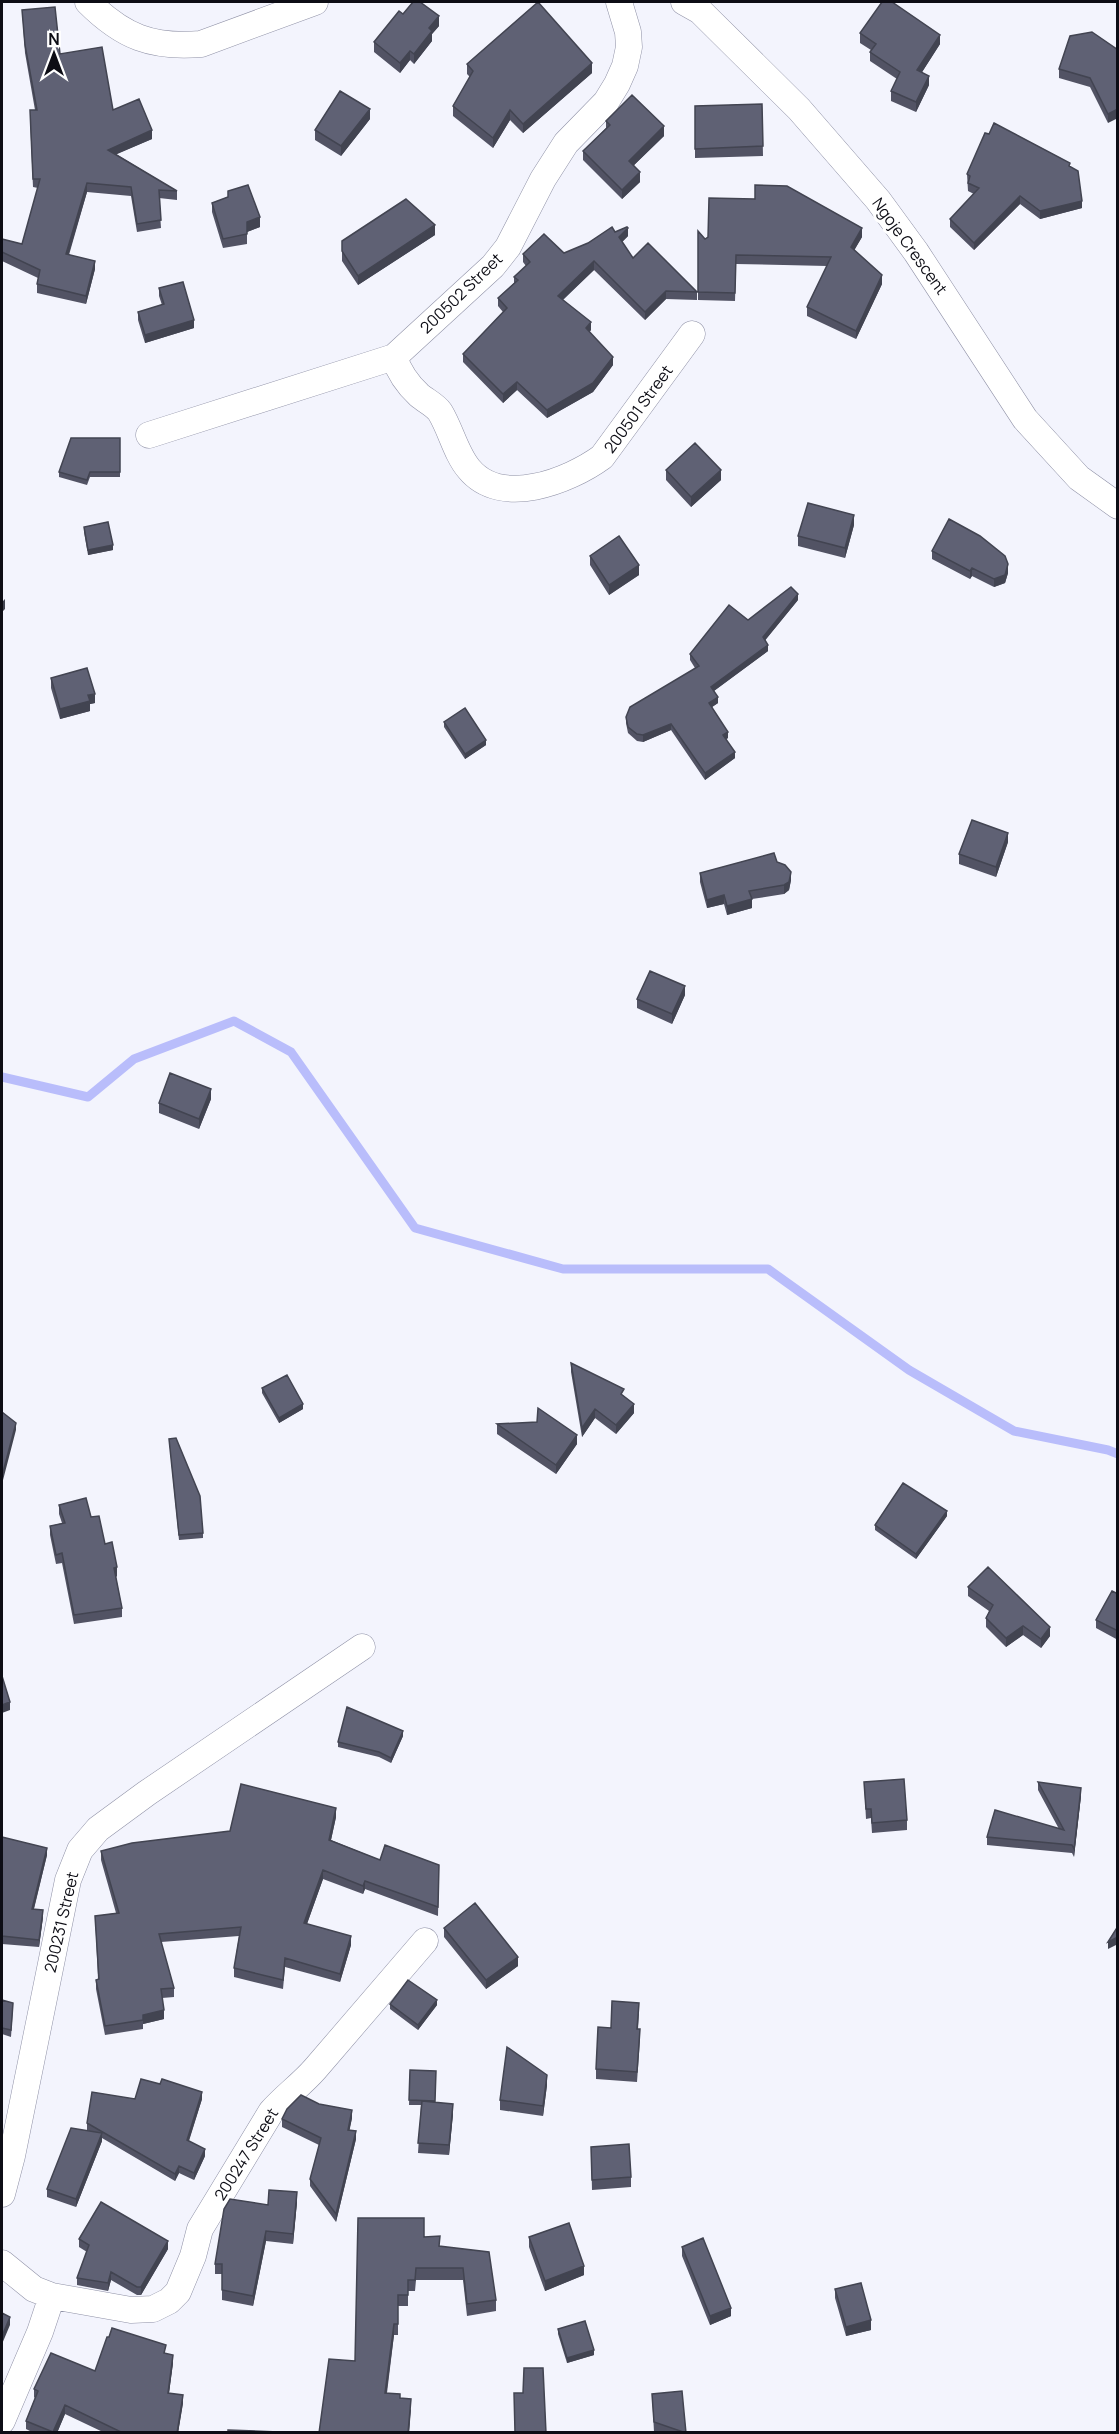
<svg xmlns="http://www.w3.org/2000/svg" width="1119" height="2434" viewBox="0 0 1119 2434" font-family="Manrope,sans-serif">
  <style>
    .lines { fill: none; stroke-linecap: round; stroke-linejoin: round }
    .stream { stroke: #b9bdfb; stroke-width: 9 }
    .street-casing { stroke: #9092a7; stroke-width: 27 }
    .street { stroke: #fff; stroke-width: 26 }
    .wall { fill: #525364 }
    .shaded-wall { fill: #424451 }
    .building { fill: #5f6174; stroke: #424451; stroke-width: 1.5 }
    .labels { text-anchor: middle; stroke-width: 6; stroke-linejoin: round; paint-order: stroke }
    .street-label { font-size: 16px; fill: #0d0d15; stroke: #fff }
  </style>
  <rect width="100%" height="100%" fill="#f3f4fd"/>
  <g class="lines">
    <path class="stream" d="M 2,1077 L 88,1097 L 134,1059 L 234,1021 L 291,1052 L 415,1228 L 563,1269 L 768,1269 L 909,1370 L 1014,1431 L 1108,1450 L 1118,1454"/>
    <g class="street-casing">
      <path id="street" d="M 88,2 C 123,37 152,48 201,44 L 315,2
        M 684,2 L 700,11 L 799,109 L 878,200 L 916,252 L 1025,419 L 1079,478 L 1118,506
        M 394,357 C 399,372 407,384 419,395 C 426,401 435,405 440,412 C 451,430 456,454 469,469 C 501,508 569,481 602,457 L 692,334
        M 149,435 L 394,357 L 493,266 L 508,247 L 543,179 L 566,143 L 606,102 L 617,84 L 625,66 L 629,47 L 628,32 L 619,2
        M 2,2194 L 12,2156 L 68,1880 L 80,1850 L 98,1829 L 147,1793 L 362,1647
        M 2,2263 L 34,2289 L 52,2296 L 40,2332 L 2,2421
        M 52,2296 L 131,2310 L 153,2309 L 169,2301 L 178,2292 L 193,2256 L 200,2229 L 271,2112 C 285,2096 301,2085 315,2069 L 425,1941"/>
    </g>
    <use href="#street" class="street"/>
  </g>
  <path class="wall" d="M 22,10 L 60,54 L 113,110 L 152,139 L 116,154 L 177,191 L 177,200 L 159,198 L 161,228 L 137,232 L 131,196 L 87,192 L 69,255 L 95,269 L 86,304 L 37,293 L 37,284 L 38,278 L 2,261 L 2,239 L 22,244 L 38,188 L 33,187 L 30,119 L 35,110 L 25,53 Z
    M 403,14 L 439,26 L 432,34 L 432,41 L 414,64 L 410,60 L 400,73 L 374,52 L 374,42 Z
    M 860,33 L 940,44 L 922,72 L 929,85 L 916,112 L 891,101 L 891,91 L 897,79 L 870,61 L 870,52 L 871,50 L 860,43 Z
    M 1118,50 L 1108,123 L 1090,87 L 1059,78 L 1059,69 Z
    M 467,64 L 592,73 L 523,133 L 510,120 L 493,148 L 453,116 L 453,106 L 470,77 L 467,74 Z
    M 762,104 L 763,156 L 695,158 L 695,106 Z
    M 370,119 L 341,156 L 315,140 L 315,130 Z
    M 606,121 L 664,136 L 634,165 L 640,182 L 622,199 L 583,160 L 583,151 L 606,128 Z
    M 1070,167 L 1082,208 L 1040,219 L 1020,204 L 974,250 L 950,227 L 950,219 L 974,194 L 968,191 L 967,174 Z
    M 228,197 L 260,227 L 247,232 L 247,244 L 223,248 L 212,212 L 212,203 Z
    M 698,231 L 705,239 L 862,237 L 854,250 L 882,284 L 856,339 L 807,316 L 807,307 L 827,266 L 736,264 L 735,301 L 698,300 Z
    M 615,232 L 628,236 L 622,242 L 633,258 L 697,292 L 697,300 L 666,299 L 645,320 L 594,270 L 563,300 L 591,330 L 589,332 L 613,365 L 593,392 L 547,418 L 517,390 L 503,403 L 463,362 L 463,354 L 503,312 L 498,306 L 498,298 L 514,283 L 514,277 L 526,266 L 523,262 L 523,254 L 564,253 Z
    M 435,235 L 358,285 L 342,261 L 342,241 Z
    M 159,288 L 194,328 L 145,343 L 138,320 L 138,312 L 162,305 L 159,296 Z
    M 120,438 L 120,477 L 90,477 L 87,485 L 59,477 L 59,472 Z
    M 666,470 L 721,480 L 691,507 L 666,480 Z
    M 854,525 L 845,558 L 798,546 L 798,536 Z
    M 84,527 L 113,550 L 88,555 L 84,532 Z
    M 932,551 L 1008,573 L 1005,583 L 994,587 L 972,576 L 970,579 L 932,559 Z
    M 590,556 L 639,575 L 609,595 L 590,565 Z
    M 798,600 L 765,640 L 768,651 L 714,691 L 718,703 L 712,707 L 728,738 L 726,739 L 735,758 L 705,780 L 671,730 L 643,742 L 637,741 L 628,733 L 626,723 L 626,717 L 695,668 L 690,660 L 690,654 L 748,620 Z
    M 51,678 L 95,703 L 90,704 L 90,711 L 60,719 L 51,688 Z
    M 444,722 L 486,745 L 465,759 L 444,727 Z
    M 1008,842 L 996,877 L 959,864 L 959,854 Z
    M 777,862 L 791,880 L 789,890 L 784,894 L 752,899 L 752,908 L 727,915 L 724,904 L 707,908 L 700,882 L 700,873 Z
    M 685,995 L 672,1024 L 637,1008 L 637,999 Z
    M 211,1099 L 199,1129 L 159,1113 L 159,1103 Z
    M 571,1363 L 624,1396 L 634,1413 L 616,1434 L 595,1418 L 582,1437 L 571,1372 Z
    M 262,1388 L 303,1409 L 279,1423 L 262,1393 Z
    M 497,1424 L 577,1444 L 556,1474 L 497,1434 Z
    M 169,1439 L 203,1533 L 203,1538 L 179,1540 Z
    M 59,1505 L 91,1517 L 105,1544 L 117,1576 L 116,1577 L 122,1608 L 122,1617 L 74,1624 L 62,1563 L 56,1564 L 50,1535 L 50,1526 L 62,1523 L 59,1514 Z
    M 947,1516 L 916,1559 L 875,1530 L 875,1525 Z
    M 968,1587 L 1050,1636 L 1041,1648 L 1023,1635 L 1006,1647 L 986,1627 L 986,1618 L 989,1611 L 968,1596 Z
    M 1118,1594 L 1118,1640 L 1096,1628 L 1096,1620 Z
    M 403,1736 L 391,1763 L 379,1757 L 338,1747 L 338,1742 Z
    M 864,1782 L 907,1820 L 907,1830 L 872,1833 L 871,1818 L 866,1819 Z
    M 1038,1782 L 1081,1796 L 1074,1857 L 1072,1853 L 987,1845 L 987,1837 L 1059,1829 L 1038,1790 Z
    M 336,1817 L 331,1840 L 380,1860 L 439,1865 L 438,1916 L 365,1889 L 363,1894 L 323,1879 L 307,1924 L 351,1945 L 340,1982 L 285,1967 L 283,1989 L 234,1977 L 234,1968 L 239,1936 L 161,1942 L 174,1988 L 174,1997 L 162,1998 L 164,2019 L 143,2024 L 143,2029 L 105,2035 L 96,1989 L 96,1980 L 98,1979 L 95,1916 L 116,1913 L 101,1860 L 101,1851 Z
    M 2,1837 L 47,1855 L 34,1909 L 43,1917 L 39,1947 L 2,1944 Z
    M 444,1928 L 518,1966 L 486,1989 L 444,1937 Z
    M 2,2000 L 13,2009 L 11,2037 L 2,2034 Z
    M 390,2004 L 437,2005 L 418,2030 L 390,2009 Z
    M 639,2013 L 638,2029 L 640,2039 L 637,2082 L 596,2079 L 596,2069 L 611,2028 Z
    M 410,2070 L 436,2071 L 435,2102 L 453,2114 L 449,2155 L 418,2153 L 421,2105 L 409,2105 Z
    M 547,2085 L 543,2116 L 500,2110 L 500,2100 Z
    M 135,2099 L 202,2099 L 189,2141 L 205,2156 L 194,2180 L 179,2173 L 175,2181 L 102,2138 L 102,2141 L 76,2207 L 47,2197 L 47,2189 L 89,2131 L 87,2130 L 87,2123 Z
    M 319,2104 L 352,2118 L 349,2131 L 356,2139 L 336,2222 L 310,2186 L 310,2179 L 319,2145 L 282,2127 L 282,2119 Z
    M 591,2147 L 631,2177 L 631,2187 L 592,2190 Z
    M 297,2202 L 293,2244 L 266,2241 L 253,2306 L 222,2300 L 222,2274 L 215,2274 L 215,2264 L 268,2205 Z
    M 424,2237 L 440,2246 L 496,2300 L 496,2311 L 467,2316 L 463,2280 L 416,2280 L 415,2291 L 408,2291 L 408,2306 L 398,2306 L 398,2335 L 394,2335 L 387,2393 L 400,2398 L 411,2410 L 409,2433 L 319,2433 L 355,2361 Z
    M 529,2237 L 584,2275 L 545,2291 L 529,2247 Z
    M 79,2239 L 168,2249 L 141,2295 L 137,2295 L 111,2280 L 108,2291 L 77,2285 L 77,2278 L 87,2252 L 79,2247 Z
    M 682,2247 L 731,2316 L 710,2325 L 682,2256 Z
    M 835,2289 L 871,2330 L 846,2336 L 835,2298 Z
    M 558,2329 L 594,2355 L 567,2363 L 558,2334 Z
    M 166,2354 L 173,2363 L 169,2393 L 183,2403 L 178,2433 L 105,2433 L 65,2414 L 57,2433 L 34,2433 L 26,2429 L 26,2421 L 35,2398 L 34,2397 L 34,2389 L 95,2371 Z
    M 652,2394 L 686,2433 L 654,2432 Z"/>
  <path class="shaded-wall" d="M 439,16 L 439,26 L 432,34 L 432,41 L 414,64 L 414,54 L 429,28 Z
    M 940,35 L 940,44 L 917,80 L 917,70 Z
    M 410,51 L 410,60 L 400,73 L 400,63 Z
    M 592,63 L 592,73 L 523,133 L 523,124 Z
    M 929,76 L 929,85 L 916,112 L 916,102 Z
    M 370,109 L 370,119 L 341,156 L 341,146 Z
    M 1118,109 L 1118,118 L 1108,123 L 1108,114 Z
    M 510,110 L 510,120 L 493,148 L 493,138 Z
    M 664,126 L 664,136 L 629,170 L 629,161 Z
    M 152,130 L 152,139 L 108,158 L 108,150 Z
    M 640,172 L 640,182 L 622,199 L 622,190 Z
    M 87,183 L 87,192 L 66,263 L 66,254 Z
    M 1020,196 L 1020,204 L 974,250 L 974,243 Z
    M 1082,201 L 1082,208 L 1040,219 L 1040,211 Z
    M 260,217 L 260,227 L 247,232 L 247,222 Z
    M 435,225 L 435,235 L 358,285 L 358,276 Z
    M 628,228 L 628,236 L 619,245 L 619,237 Z
    M 862,228 L 862,237 L 851,256 L 851,247 Z
    M 95,261 L 95,269 L 86,304 L 86,296 Z
    M 594,261 L 594,270 L 558,304 L 558,296 Z
    M 882,275 L 882,284 L 856,339 L 856,331 Z
    M 666,291 L 666,299 L 645,320 L 645,312 Z
    M 194,320 L 194,328 L 145,343 L 145,335 Z
    M 591,322 L 591,330 L 586,336 L 586,328 Z
    M 613,357 L 613,365 L 593,392 L 547,418 L 547,410 Z
    M 517,382 L 517,390 L 503,403 L 503,394 Z
    M 721,470 L 721,480 L 691,507 L 691,497 Z
    M 854,515 L 854,525 L 845,558 L 845,548 Z
    M 113,545 L 113,550 L 88,555 L 88,550 Z
    M 1008,564 L 1008,573 L 1005,583 L 994,587 L 994,579 Z
    M 639,565 L 639,575 L 609,595 L 609,585 Z
    M 972,568 L 972,576 L 970,579 L 970,571 Z
    M 798,594 L 798,600 L 763,643 L 763,637 Z
    M 5,599 L 5,609 L 2,612 L 2,602 Z
    M 768,645 L 768,651 L 711,693 L 711,687 Z
    M 95,694 L 95,703 L 90,704 L 90,711 L 60,719 L 60,709 L 88,695 Z
    M 718,697 L 718,703 L 709,709 L 709,703 Z
    M 671,724 L 671,730 L 643,742 L 643,735 Z
    M 728,732 L 728,738 L 723,741 L 723,735 Z
    M 486,740 L 486,745 L 465,759 L 465,754 Z
    M 735,752 L 735,758 L 705,780 L 705,773 Z
    M 1008,833 L 1008,842 L 996,877 L 996,867 Z
    M 791,872 L 791,880 L 789,890 L 784,894 L 784,885 Z
    M 724,895 L 724,904 L 707,908 L 707,900 Z
    M 752,899 L 752,908 L 727,915 L 727,906 Z
    M 685,986 L 685,995 L 672,1024 L 672,1014 Z
    M 211,1089 L 211,1099 L 199,1129 L 199,1119 Z
    M 303,1404 L 303,1409 L 279,1423 L 279,1418 Z
    M 634,1404 L 634,1413 L 616,1434 L 616,1425 Z
    M 595,1409 L 595,1418 L 582,1437 L 582,1428 Z
    M 16,1423 L 16,1430 L 2,1484 L 2,1476 Z
    M 577,1435 L 577,1444 L 556,1474 L 556,1465 Z
    M 947,1511 L 947,1516 L 916,1559 L 916,1554 Z
    M 117,1567 L 117,1576 L 114,1577 L 114,1568 Z
    M 1023,1626 L 1023,1635 L 1006,1647 L 1006,1638 Z
    M 1050,1627 L 1050,1636 L 1041,1648 L 1041,1639 Z
    M 10,1702 L 10,1710 L 2,1713 L 2,1705 Z
    M 403,1731 L 403,1736 L 391,1763 L 391,1758 Z
    M 1081,1788 L 1081,1796 L 1074,1857 L 1074,1849 Z
    M 336,1808 L 336,1817 L 329,1849 L 329,1840 Z
    M 47,1848 L 47,1855 L 32,1916 L 32,1909 Z
    M 323,1870 L 323,1879 L 304,1932 L 304,1923 Z
    M 365,1881 L 365,1889 L 363,1894 L 363,1886 Z
    M 43,1910 L 43,1917 L 39,1947 L 39,1940 Z
    M 351,1936 L 351,1945 L 340,1982 L 340,1974 Z
    M 1118,1937 L 1118,1944 L 1108,1949 L 1108,1942 Z
    M 518,1957 L 518,1966 L 486,1989 L 486,1980 Z
    M 437,2000 L 437,2005 L 418,2030 L 418,2025 Z
    M 164,2010 L 164,2019 L 143,2024 L 143,2029 L 143,2015 Z
    M 547,2075 L 547,2085 L 543,2116 L 543,2106 Z
    M 202,2092 L 202,2099 L 187,2146 L 187,2140 Z
    M 453,2104 L 453,2114 L 449,2155 L 449,2145 Z
    M 352,2110 L 352,2118 L 348,2138 L 348,2130 Z
    M 356,2131 L 356,2139 L 336,2222 L 336,2214 Z
    M 102,2133 L 102,2141 L 76,2207 L 76,2199 Z
    M 205,2149 L 205,2156 L 194,2180 L 194,2173 Z
    M 179,2166 L 179,2173 L 175,2181 L 175,2174 Z
    M 297,2192 L 297,2202 L 293,2244 L 293,2234 Z
    M 266,2231 L 266,2241 L 253,2306 L 253,2296 Z
    M 168,2241 L 168,2249 L 141,2295 L 141,2287 Z
    M 584,2266 L 584,2275 L 545,2291 L 545,2281 Z
    M 111,2272 L 111,2280 L 108,2291 L 108,2283 Z
    M 731,2308 L 731,2316 L 710,2325 L 710,2316 Z
    M 10,2317 L 10,2325 L 2,2344 L 2,2336 Z
    M 871,2320 L 871,2330 L 846,2336 L 846,2327 Z
    M 394,2324 L 394,2335 L 385,2404 L 385,2393 Z
    M 594,2350 L 594,2355 L 567,2363 L 567,2358 Z
    M 173,2355 L 173,2363 L 168,2401 L 168,2393 Z
    M 183,2395 L 183,2403 L 178,2433 L 177,2433 Z
    M 411,2399 L 409,2433 L 408,2433 Z
    M 65,2405 L 65,2414 L 57,2433 L 53,2432 Z"/>
  <path class="building" d="M 413,2 L 420,2 L 439,16 L 429,28 L 432,31 L 414,54 L 410,51 L 400,63 L 374,42 L 399,11 L 403,14 Z
    M 538,2 L 592,63 L 523,124 L 510,110 L 493,138 L 453,106 L 473,71 L 467,64 Z
    M 882,2 L 892,2 L 940,35 L 917,70 L 929,76 L 916,102 L 891,91 L 900,72 L 870,52 L 876,44 L 860,33 Z
    M 55,7 L 60,54 L 102,47 L 113,110 L 139,99 L 152,130 L 108,150 L 177,191 L 159,190 L 161,220 L 137,224 L 131,187 L 87,183 L 66,254 L 95,261 L 86,296 L 37,284 L 40,270 L 2,252 L 2,239 L 22,244 L 40,179 L 33,179 L 30,110 L 37,110 L 25,45 L 22,10 Z
    M 1092,32 L 1118,50 L 1118,109 L 1108,114 L 1090,78 L 1059,69 L 1070,36 Z
    M 340,91 L 370,109 L 341,146 L 315,130 Z
    M 632,95 L 664,126 L 629,161 L 640,172 L 622,190 L 583,151 L 610,125 L 606,121 Z
    M 762,104 L 763,146 L 695,149 L 695,106 Z
    M 994,123 L 1070,163 L 1069,166 L 1078,171 L 1082,201 L 1040,211 L 1020,196 L 974,243 L 950,219 L 979,188 L 968,183 L 970,176 L 967,174 L 985,133 L 989,134 Z
    M 248,185 L 260,217 L 247,222 L 247,234 L 223,239 L 212,203 L 228,197 L 228,191 Z
    M 755,185 L 787,186 L 862,228 L 851,247 L 882,275 L 856,331 L 807,307 L 831,257 L 736,255 L 735,293 L 698,292 L 698,231 L 705,239 L 708,237 L 709,198 L 755,199 Z
    M 406,199 L 435,225 L 358,276 L 342,251 L 342,241 Z
    M 612,227 L 615,232 L 627,227 L 628,228 L 619,237 L 633,258 L 648,243 L 697,292 L 666,291 L 645,312 L 594,261 L 558,296 L 591,322 L 586,328 L 613,357 L 593,383 L 547,410 L 517,382 L 503,394 L 463,354 L 507,308 L 498,298 L 518,280 L 514,277 L 530,262 L 523,254 L 544,234 L 564,253 L 588,243 Z
    M 183,282 L 194,320 L 145,335 L 138,312 L 164,304 L 159,288 Z
    M 71,438 L 120,438 L 120,472 L 90,472 L 87,480 L 59,472 Z
    M 695,443 L 721,470 L 691,497 L 666,470 Z
    M 808,503 L 854,515 L 845,548 L 798,536 Z
    M 949,519 L 980,536 L 1005,556 L 1008,564 L 1005,575 L 994,579 L 972,568 L 970,571 L 932,551 Z
    M 108,522 L 113,545 L 88,550 L 84,527 Z
    M 619,536 L 639,565 L 609,585 L 590,556 Z
    M 791,587 L 798,594 L 763,637 L 768,645 L 711,687 L 718,697 L 709,703 L 728,732 L 723,735 L 735,752 L 705,773 L 671,724 L 643,735 L 637,734 L 628,727 L 626,717 L 630,707 L 699,666 L 690,654 L 729,605 L 748,620 Z
    M 87,668 L 95,694 L 88,695 L 90,701 L 60,709 L 51,678 Z
    M 465,708 L 486,740 L 465,754 L 444,722 Z
    M 972,820 L 1008,833 L 996,867 L 959,854 Z
    M 774,853 L 777,862 L 785,865 L 791,872 L 789,882 L 784,885 L 749,891 L 752,899 L 727,906 L 724,895 L 707,900 L 700,873 Z
    M 650,971 L 685,986 L 672,1014 L 637,999 Z
    M 170,1073 L 211,1089 L 199,1119 L 159,1103 Z
    M 571,1363 L 624,1389 L 621,1394 L 634,1404 L 616,1425 L 595,1409 L 582,1428 Z
    M 287,1375 L 303,1404 L 279,1418 L 262,1388 Z
    M 538,1408 L 577,1435 L 556,1465 L 497,1424 L 537,1422 Z
    M 2,1412 L 16,1423 L 2,1476 Z
    M 176,1438 L 200,1496 L 203,1533 L 179,1535 L 169,1439 Z
    M 903,1483 L 947,1511 L 916,1554 L 875,1525 Z
    M 86,1498 L 91,1517 L 99,1516 L 105,1544 L 112,1542 L 117,1567 L 114,1568 L 122,1608 L 74,1615 L 62,1553 L 56,1555 L 50,1526 L 65,1523 L 59,1505 Z
    M 988,1567 L 1050,1627 L 1041,1639 L 1023,1626 L 1006,1638 L 986,1618 L 993,1605 L 968,1587 Z
    M 1112,1591 L 1118,1594 L 1118,1631 L 1096,1620 Z
    M 2,1676 L 10,1702 L 2,1705 Z
    M 347,1707 L 403,1731 L 391,1758 L 379,1752 L 338,1742 Z
    M 904,1779 L 907,1820 L 872,1823 L 871,1809 L 866,1809 L 864,1782 Z
    M 1038,1782 L 1081,1788 L 1074,1849 L 1072,1845 L 987,1837 L 995,1810 L 1064,1830 Z
    M 241,1784 L 336,1808 L 329,1840 L 380,1860 L 385,1845 L 439,1865 L 438,1907 L 365,1881 L 363,1886 L 323,1870 L 304,1923 L 351,1936 L 340,1974 L 285,1958 L 283,1980 L 234,1968 L 241,1927 L 159,1934 L 174,1988 L 161,1989 L 164,2010 L 143,2015 L 143,2020 L 105,2026 L 96,1980 L 99,1979 L 95,1916 L 119,1913 L 101,1851 L 132,1843 L 230,1831 Z
    M 2,1837 L 47,1848 L 32,1909 L 43,1910 L 39,1940 L 2,1936 Z
    M 475,1903 L 518,1957 L 486,1980 L 444,1928 Z
    M 1118,1926 L 1118,1937 L 1108,1942 Z
    M 408,1980 L 437,2000 L 418,2025 L 390,2004 Z
    M 2,2000 L 13,2003 L 11,2030 L 2,2028 Z
    M 612,2001 L 639,2003 L 637,2029 L 640,2029 L 637,2072 L 596,2069 L 598,2027 L 611,2028 Z
    M 507,2047 L 547,2075 L 543,2106 L 500,2100 Z
    M 410,2070 L 436,2071 L 435,2101 L 409,2100 Z
    M 141,2079 L 160,2084 L 162,2079 L 202,2092 L 187,2140 L 205,2149 L 194,2173 L 179,2166 L 175,2174 L 87,2123 L 92,2092 L 135,2099 Z
    M 301,2095 L 319,2104 L 352,2110 L 348,2130 L 356,2131 L 336,2214 L 310,2179 L 321,2138 L 282,2119 L 287,2109 Z
    M 422,2101 L 453,2104 L 449,2145 L 418,2143 Z
    M 71,2128 L 102,2133 L 76,2199 L 47,2189 Z
    M 629,2144 L 631,2177 L 592,2180 L 591,2147 Z
    M 269,2190 L 297,2192 L 293,2234 L 266,2231 L 253,2296 L 222,2290 L 222,2264 L 215,2264 L 224,2209 L 230,2199 L 268,2205 Z
    M 101,2202 L 168,2241 L 141,2287 L 137,2287 L 111,2272 L 108,2283 L 77,2278 L 89,2245 L 79,2239 Z
    M 358,2218 L 424,2218 L 424,2237 L 440,2236 L 439,2246 L 489,2252 L 496,2300 L 467,2304 L 463,2268 L 416,2268 L 415,2280 L 408,2280 L 408,2295 L 398,2295 L 398,2324 L 394,2324 L 385,2393 L 400,2394 L 400,2398 L 411,2399 L 408,2433 L 319,2433 L 329,2359 L 355,2361 Z
    M 569,2223 L 584,2266 L 545,2281 L 529,2237 Z
    M 703,2238 L 731,2308 L 710,2316 L 682,2247 Z
    M 861,2283 L 871,2320 L 846,2327 L 835,2289 Z
    M 2,2313 L 10,2317 L 2,2336 Z
    M 585,2321 L 594,2350 L 567,2358 L 558,2329 Z
    M 112,2328 L 166,2345 L 164,2353 L 173,2355 L 168,2393 L 183,2395 L 177,2433 L 123,2433 L 65,2405 L 53,2432 L 26,2421 L 38,2391 L 34,2389 L 51,2353 L 95,2371 L 107,2337 L 109,2337 Z
    M 524,2368 L 543,2368 L 546,2433 L 515,2432 L 514,2393 L 523,2393 Z
    M 682,2391 L 686,2433 L 654,2422 L 652,2394 Z
    M 228,2430 L 278,2432 L 278,2433 L 228,2433 Z"/>
  <g class="labels">
    <g class="street-label">
      <text transform="translate(910 246) rotate(54)" y="6">Ngoje Crescent</text>
      <text transform="translate(461 293) rotate(-44)" y="6">200502 Street</text>
      <text transform="translate(638 409) rotate(-54)" y="6">200501 Street</text>
      <text transform="translate(61 1922) rotate(-77)" y="6">200231 Street</text>
      <text transform="translate(246 2154) rotate(-58)" y="6">200247 Street</text>
    </g>
  </g>
  <rect width="1119" height="2434" fill="none" stroke="#0d0d15" stroke-width="6"/>
  <g transform="translate(54 54)" stroke="#ffffff" stroke-width="4.5" paint-order="stroke">
  <path d="M0-4.5L10 22L0 15L-10 22Z" fill="#0d0d15"/>
  <text y="-9" font-size="16" font-weight="bold" text-anchor="middle" fill="#0d0d15">N</text>
  </g>
</svg>
